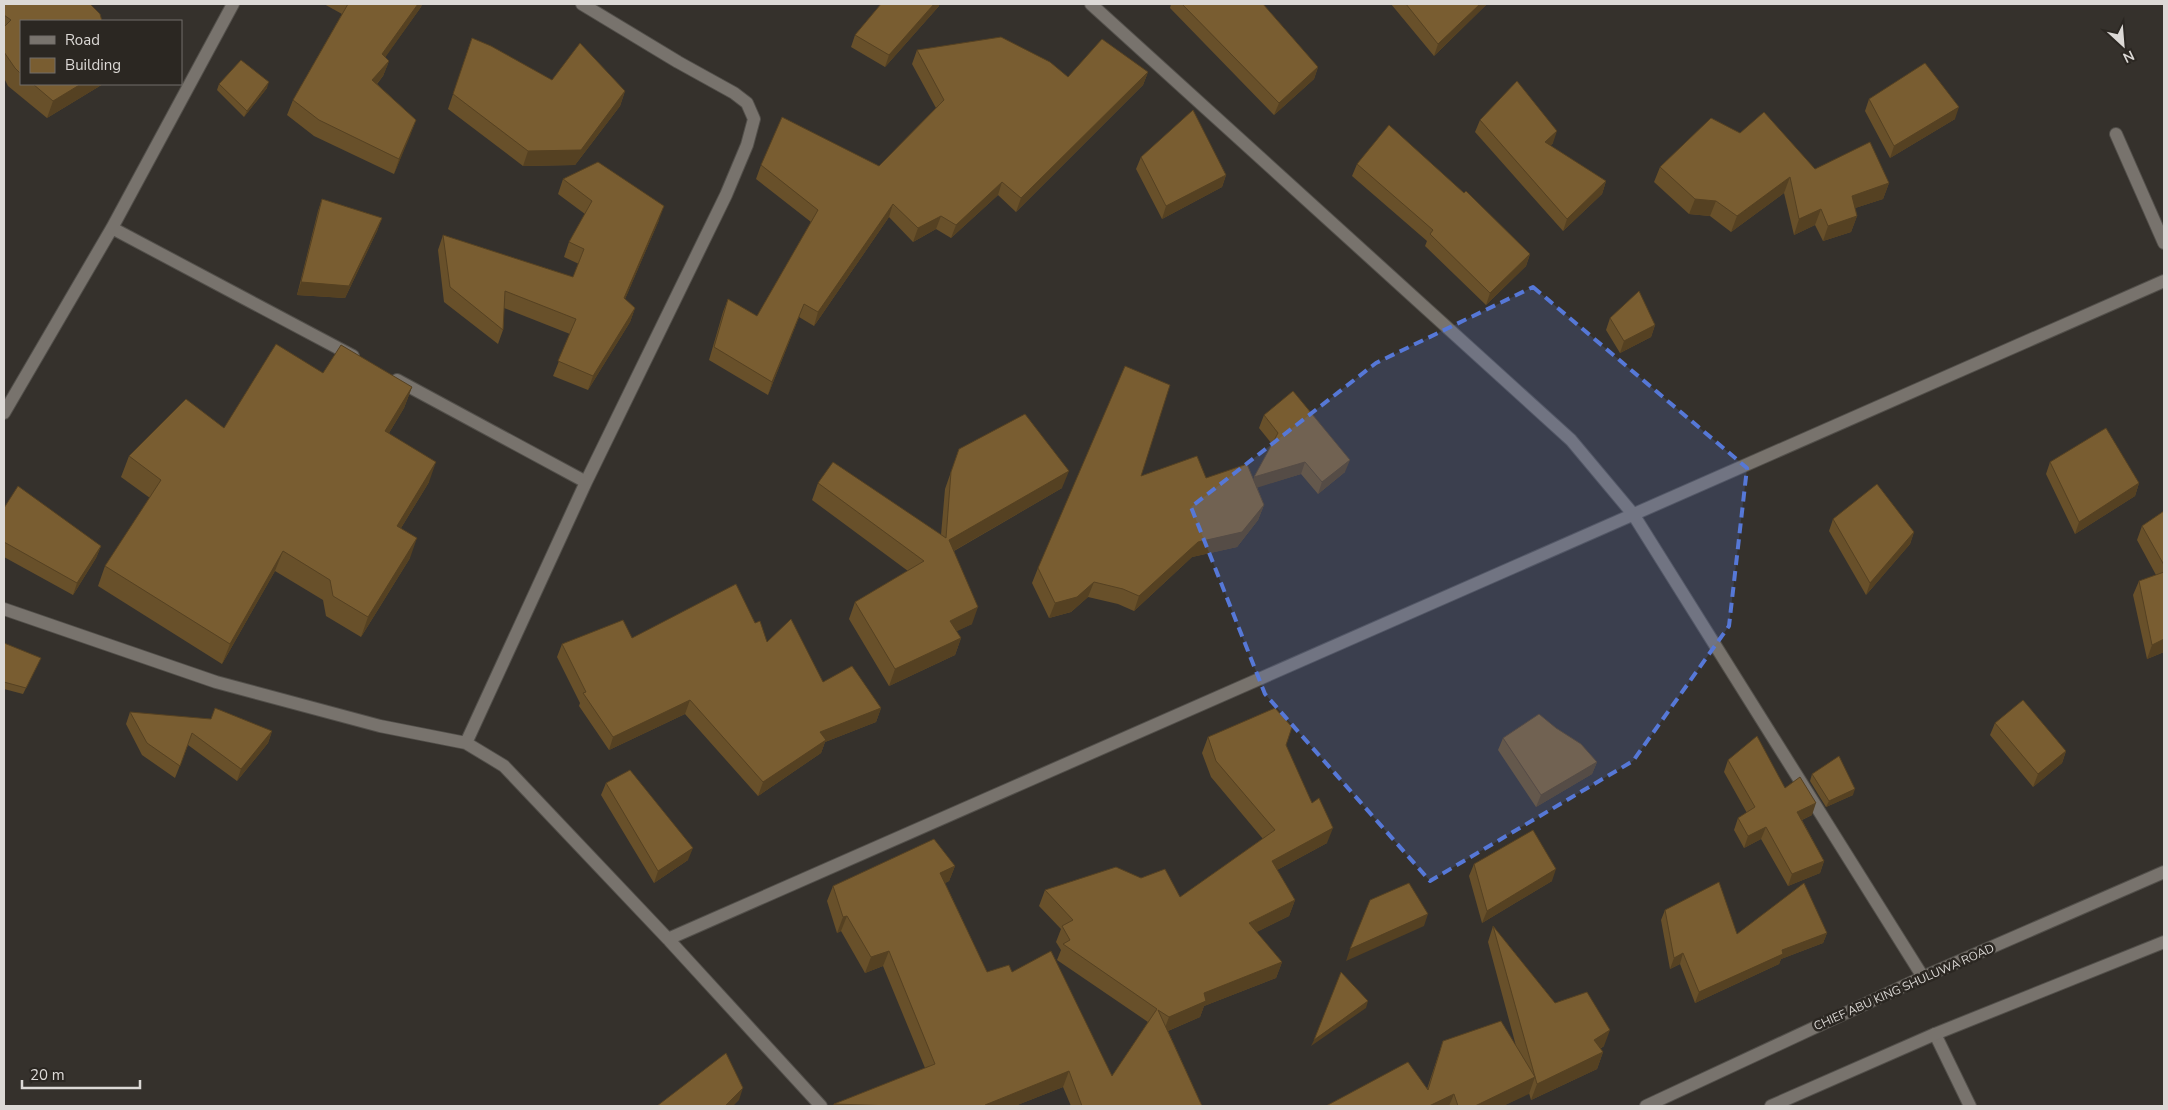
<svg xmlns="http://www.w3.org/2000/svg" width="2168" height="1110" viewBox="0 0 2168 1110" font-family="'Nunito Sans',sans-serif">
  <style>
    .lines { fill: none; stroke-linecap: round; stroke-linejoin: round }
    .minor-casing { stroke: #524f4a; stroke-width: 14 }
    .tertiary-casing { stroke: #524f4a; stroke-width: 14 }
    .minor { stroke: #78736d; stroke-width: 12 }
    .tertiary { stroke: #78736d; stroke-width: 12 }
    .wall { fill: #68502a }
    .shaded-wall { fill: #554122 }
    .building { fill: #795d31; stroke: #554122 }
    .marked { fill: #5678d7; fill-opacity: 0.2; stroke: #5678d7; stroke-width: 4; stroke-dasharray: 10 6; stroke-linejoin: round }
    .labels { text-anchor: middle; stroke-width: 5; stroke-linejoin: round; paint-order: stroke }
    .street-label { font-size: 12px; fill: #dcd9d6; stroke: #2b2722 }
  </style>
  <rect width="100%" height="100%" fill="#35312c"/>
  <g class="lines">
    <g class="minor-casing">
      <path id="minor" d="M 582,4 L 678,62 L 734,93 L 747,103 L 754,119 L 747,145 L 726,195 L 586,482 L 466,743 L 504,766 L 668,939 L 821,1106
        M 1091,4 L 1571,440 L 1633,514 L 1923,977
        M 2116,134 L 2164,243
        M 112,228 L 353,356
        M 397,380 L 586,482
        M 4,413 L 112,228 L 233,4
        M 4,609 L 216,682 L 380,726 L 466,743
        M 668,939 L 2164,281
        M 1935,1034 L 1970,1106"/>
    </g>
    <g class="tertiary-casing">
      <path id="tertiary" d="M 1646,1106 L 1923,977 L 2164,872
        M 1771,1106 L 1935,1034 L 2164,942"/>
    </g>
    <use href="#minor" class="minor"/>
    <use href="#tertiary" class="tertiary"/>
  </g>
  <path class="wall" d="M 4,4 L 21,21 L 21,84 L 103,84 L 47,118 L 8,86 L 4,78 Z
    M 324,4 L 422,4 L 421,7 L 385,57 L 389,61 L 383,76 L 377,84 L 416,120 L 394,174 L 314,136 L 287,115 L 293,100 L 342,14 Z
    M 881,4 L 939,4 L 939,6 L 885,67 L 851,47 L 855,35 Z
    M 1171,4 L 1263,4 L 1318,67 L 1314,79 L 1274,115 L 1170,8 Z
    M 1391,4 L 1487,4 L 1486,5 L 1434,56 Z
    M 472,38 L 552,80 L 625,91 L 620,106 L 575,165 L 523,166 L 448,109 Z
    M 917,50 L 1068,77 L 1148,72 L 1143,85 L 1016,212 L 998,195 L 951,238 L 936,229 L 913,242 L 889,217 L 814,326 L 799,317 L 768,395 L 709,360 L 723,312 L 728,299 L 757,316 L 811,222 L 756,179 L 761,165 L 879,166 L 936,108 L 912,64 Z
    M 219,84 L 267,88 L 244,117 L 217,90 Z
    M 1869,99 L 1955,119 L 1890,158 L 1865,111 Z
    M 1480,120 L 1553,143 L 1550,146 L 1606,181 L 1602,194 L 1563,231 L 1475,132 Z
    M 1740,133 L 1815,169 L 1889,183 L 1883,199 L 1855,208 L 1857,216 L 1851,232 L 1823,241 L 1815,225 L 1794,235 L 1784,193 L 1731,232 L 1710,216 L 1689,214 L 1654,182 L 1660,167 Z
    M 1141,157 L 1226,175 L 1222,187 L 1162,219 L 1136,169 Z
    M 1357,164 L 1464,193 L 1530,254 L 1526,266 L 1486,305 L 1425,246 L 1427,241 L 1352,176 Z
    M 563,179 L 659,220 L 625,299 L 635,308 L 630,322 L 588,390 L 553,376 L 570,334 L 504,308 L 503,330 L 498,344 L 444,302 L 438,250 L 443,235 L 573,277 L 579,264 L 564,257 L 569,242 L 585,214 L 558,194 Z
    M 322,199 L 382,218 L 377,231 L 345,298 L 297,295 L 318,211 Z
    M 1610,318 L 1655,325 L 1651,337 L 1620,353 L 1606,330 Z
    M 323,373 L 412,387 L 404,408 L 389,433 L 429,482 L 401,528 L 410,558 L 361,637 L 326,616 L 323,600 L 275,571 L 222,664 L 98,586 L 105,566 L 150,498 L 121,477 L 129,456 L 224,428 Z
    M 1264,415 L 1345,472 L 1318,494 L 1301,474 L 1257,487 L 1264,505 L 1258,520 L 1237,547 L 1192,557 L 1134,611 L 1118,604 L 1088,597 L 1071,612 L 1049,618 L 1032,583 L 1038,568 L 1141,476 L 1254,480 L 1272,444 L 1259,428 Z
    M 959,449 L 1062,488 L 954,551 L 972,624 L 956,631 L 961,638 L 955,655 L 889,686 L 849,619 L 855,602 L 908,571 L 812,500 L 818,483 L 941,535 L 945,489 Z
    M 2050,462 L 2139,483 L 2135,496 L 2075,534 L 2046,474 Z
    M 4,508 L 101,546 L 96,558 L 73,595 L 4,557 Z
    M 2164,511 L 2164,652 L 2147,659 L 2133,595 L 2139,581 L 2156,575 L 2137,540 L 2142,526 Z
    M 1833,519 L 1914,532 L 1910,544 L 1866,595 L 1829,531 Z
    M 755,623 L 767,642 L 823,682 L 881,708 L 876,722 L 825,742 L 821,753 L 758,796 L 685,714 L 609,750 L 579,706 L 580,703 L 557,657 L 562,644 L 632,638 Z
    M 4,643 L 38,664 L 23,694 L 4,689 Z
    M 130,712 L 272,731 L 268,743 L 237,781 L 188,745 L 175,778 L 142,755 L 126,724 Z
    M 1995,723 L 2066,751 L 2062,763 L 2033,787 L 1990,735 Z
    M 1208,737 L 1286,745 L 1327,843 L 1277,870 L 1295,900 L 1289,916 L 1256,932 L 1282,962 L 1276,978 L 1204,1006 L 1200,1017 L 1168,1031 L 1202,1106 L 1071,1106 L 1063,1087 L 1015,1106 L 833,1106 L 834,1104 L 925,1068 L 883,966 L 865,973 L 841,931 L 837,933 L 827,901 L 833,886 L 955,866 L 949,881 L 945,883 L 987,972 L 1012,972 L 1112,1076 L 1148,1022 L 1057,960 L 1061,950 L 1056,942 L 1061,929 L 1039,906 L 1045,890 L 1180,897 L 1263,839 L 1211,777 L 1202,753 Z
    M 1503,738 L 1597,762 L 1592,774 L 1536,807 L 1498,750 Z
    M 1728,760 L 1785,788 L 1812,815 L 1802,820 L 1824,861 L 1820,873 L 1788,886 L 1761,839 L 1744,848 L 1734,830 L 1738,818 L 1747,813 L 1724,772 Z
    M 1812,774 L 1853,795 L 1826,807 L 1810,781 Z
    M 606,783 L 688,860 L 654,883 L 601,795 Z
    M 1474,864 L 1552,881 L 1482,923 L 1469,876 Z
    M 1665,910 L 1737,934 L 1827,933 L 1823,943 L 1781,959 L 1779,964 L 1695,1003 L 1680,964 L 1670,969 L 1661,920 Z
    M 1493,926 L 1555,1003 L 1604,1046 L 1600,1049 L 1603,1052 L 1597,1069 L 1531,1100 L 1529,1093 L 1503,1106 L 1326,1106 L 1427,1089 L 1443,1041 L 1516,1046 L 1488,942 Z"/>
  <path class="shaded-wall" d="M 418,4 L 422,4 L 421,7 L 377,69 L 382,54 Z
    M 934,4 L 939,4 L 939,6 L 885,67 L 889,55 Z
    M 1480,4 L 1487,4 L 1486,5 L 1434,56 L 1438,44 Z
    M 389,61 L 383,76 L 367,95 L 372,80 Z
    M 1318,67 L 1314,79 L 1274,115 L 1279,103 Z
    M 1148,72 L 1143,85 L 1016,212 L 1021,198 Z
    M 269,82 L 267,88 L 244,117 L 247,111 Z
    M 81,84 L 103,84 L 47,118 L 53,101 Z
    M 625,91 L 620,106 L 575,165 L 523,166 L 528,151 Z
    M 1959,107 L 1955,119 L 1890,158 L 1894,146 Z
    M 416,120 L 410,136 L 394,174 L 399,159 Z
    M 1557,131 L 1553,143 L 1541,154 L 1545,142 Z
    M 1226,175 L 1222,187 L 1162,219 L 1166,206 Z
    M 1790,177 L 1784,193 L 1731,232 L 1737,216 Z
    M 1606,181 L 1602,194 L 1563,231 L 1567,219 Z
    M 1002,182 L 998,195 L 951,238 L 956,225 Z
    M 1889,183 L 1883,199 L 1846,211 L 1852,196 Z
    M 1695,199 L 1716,201 L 1710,216 L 1689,214 Z
    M 893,204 L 889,217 L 814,326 L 818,312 Z
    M 664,206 L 659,220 L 619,313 L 624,298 Z
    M 1821,209 L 1815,225 L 1794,235 L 1799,219 Z
    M 941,216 L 936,229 L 913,242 L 918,228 Z
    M 1857,216 L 1851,232 L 1823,241 L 1828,226 Z
    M 382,218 L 377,231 L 345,298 L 297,295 L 301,282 Z
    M 1530,254 L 1526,266 L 1486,305 L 1490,293 Z
    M 804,304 L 799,317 L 768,395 L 772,382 Z
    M 635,308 L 630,322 L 588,390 L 593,376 Z
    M 1655,325 L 1651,337 L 1620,353 L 1624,341 Z
    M 412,387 L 404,408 L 378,451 L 385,431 Z
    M 1350,460 L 1345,472 L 1318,494 L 1322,482 Z
    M 436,462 L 429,482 L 390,546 L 397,526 Z
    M 1305,462 L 1301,474 L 1250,490 L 1254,477 Z
    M 1069,471 L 1062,488 L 943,557 L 949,540 Z
    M 2139,483 L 2135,496 L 2075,534 L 2079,522 Z
    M 1264,505 L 1258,520 L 1237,547 L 1192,557 L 1134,611 L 1139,596 L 1198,542 Z
    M 1914,532 L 1910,544 L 1866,595 L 1870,583 Z
    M 417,538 L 410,558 L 361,637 L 368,617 Z
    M 101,546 L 96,558 L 73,595 L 77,583 Z
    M 283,551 L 275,571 L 222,664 L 230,644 Z
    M 1094,582 L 1088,597 L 1071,612 L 1049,618 L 1055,603 Z
    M 978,607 L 972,624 L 943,638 L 950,621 Z
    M 961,638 L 955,655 L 889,686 L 895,669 Z
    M 2164,639 L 2164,652 L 2147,659 L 2152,645 Z
    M 690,700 L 685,714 L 609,750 L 613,737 Z
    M 881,708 L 876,722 L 825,742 L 821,753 L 758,796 L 763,782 L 820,732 Z
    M 272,731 L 268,743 L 237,781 L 241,769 Z
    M 2066,751 L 2062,763 L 2033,787 L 2038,774 Z
    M 1597,762 L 1592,774 L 1536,807 L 1541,795 Z
    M 1855,789 L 1853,795 L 1826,807 L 1829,801 Z
    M 1816,803 L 1812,815 L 1793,824 L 1797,812 Z
    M 1766,827 L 1761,839 L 1744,848 L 1748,836 Z
    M 1333,828 L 1327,843 L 1266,876 L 1272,861 Z
    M 693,848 L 688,860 L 654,883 L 658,871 Z
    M 1824,861 L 1820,873 L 1788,886 L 1792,874 Z
    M 955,866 L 949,881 L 935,888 L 940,873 Z
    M 1556,869 L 1552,881 L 1482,923 L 1487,911 Z
    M 1295,900 L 1289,916 L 1243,939 L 1249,923 Z
    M 1428,914 L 1424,926 L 1346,961 L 1350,949 Z
    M 847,916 L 841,931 L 837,933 L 843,917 Z
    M 1827,933 L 1823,943 L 1781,959 L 1779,964 L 1695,1003 L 1699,992 L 1782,950 Z
    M 889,951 L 883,966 L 865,973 L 871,957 Z
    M 1683,953 L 1680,964 L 1670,969 L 1674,958 Z
    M 1282,962 L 1276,978 L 1204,1006 L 1200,1017 L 1163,1033 L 1169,1017 L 1204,993 Z
    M 1368,1001 L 1366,1008 L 1311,1046 L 1314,1040 Z
    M 1610,1030 L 1604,1046 L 1588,1056 L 1594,1040 Z
    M 1603,1052 L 1597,1069 L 1531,1100 L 1537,1084 Z
    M 1069,1071 L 1063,1087 L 1015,1106 L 984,1106 L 985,1105 Z
    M 1535,1077 L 1529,1094 L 1503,1106 L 1475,1106 Z
    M 743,1088 L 739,1100 L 733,1106 L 725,1106 Z
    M 1454,1094 L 1449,1106 L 1429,1106 Z
    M 834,1104 L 893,1106 L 833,1106 Z"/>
  <path class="building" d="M 4,4 L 90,4 L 100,14 L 102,21 L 21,21 L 21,74 L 15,68 L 4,52 L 4,27 L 11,20 L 4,15 Z
    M 348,4 L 418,4 L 382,54 L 389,61 L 372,80 L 416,120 L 399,159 L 319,120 L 293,100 Z
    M 881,4 L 934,4 L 889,55 L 855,35 Z
    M 1182,4 L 1263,4 L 1318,67 L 1279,103 Z
    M 1406,4 L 1480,4 L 1438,44 Z
    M 1001,37 L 1050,62 L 1068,77 L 1102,39 L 1148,72 L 1021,198 L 1002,182 L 956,225 L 941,216 L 918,228 L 893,204 L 818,312 L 804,304 L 772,382 L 714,347 L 728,299 L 757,316 L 818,210 L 761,165 L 782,117 L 879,166 L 944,100 L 917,50 Z
    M 472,38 L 491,46 L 552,80 L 580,43 L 625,91 L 581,150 L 528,151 L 453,94 Z
    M 241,60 L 269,82 L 247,111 L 219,84 Z
    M 1925,63 L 1959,107 L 1894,146 L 1869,99 Z
    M 1517,81 L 1557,131 L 1545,142 L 1606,181 L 1567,219 L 1480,120 Z
    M 33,84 L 81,84 L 53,101 Z
    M 1193,110 L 1226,175 L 1166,206 L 1141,157 Z
    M 1764,112 L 1815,169 L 1870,142 L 1889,183 L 1852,196 L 1857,216 L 1828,226 L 1821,209 L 1799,219 L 1790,177 L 1737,216 L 1716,201 L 1695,199 L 1660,167 L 1711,118 L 1740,133 Z
    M 1389,125 L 1464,193 L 1466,191 L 1530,254 L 1490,293 L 1430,234 L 1433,230 L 1357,164 Z
    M 598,162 L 664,206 L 624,298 L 635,308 L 593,376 L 558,361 L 576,319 L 505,291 L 503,330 L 450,287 L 443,235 L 573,277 L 584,249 L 569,242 L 592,201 L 563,179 Z
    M 322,199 L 382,218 L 349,286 L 301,282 Z
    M 1639,291 L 1655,325 L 1624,341 L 1610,318 Z
    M 276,344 L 323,373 L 341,345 L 412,387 L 385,431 L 436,462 L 397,526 L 417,538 L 368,617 L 333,596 L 330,580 L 283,551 L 230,644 L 105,566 L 161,480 L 129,456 L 186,399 L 224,428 Z
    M 1125,366 L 1170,385 L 1141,476 L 1197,456 L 1206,478 L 1247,464 L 1264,505 L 1242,532 L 1198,542 L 1139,596 L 1123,589 L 1094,582 L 1077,597 L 1055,603 L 1038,568 Z
    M 1293,391 L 1350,460 L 1322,482 L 1305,462 L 1254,477 L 1278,433 L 1264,415 Z
    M 1025,414 L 1069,471 L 949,540 L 978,607 L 950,621 L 961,638 L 895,669 L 855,602 L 924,561 L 818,483 L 833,462 L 946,538 L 951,472 L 959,449 Z
    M 2106,428 L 2139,483 L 2079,522 L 2050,462 Z
    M 1877,484 L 1914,532 L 1870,583 L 1833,519 Z
    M 18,486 L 101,546 L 77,583 L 4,542 L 4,508 Z
    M 2164,511 L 2164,565 L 2142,526 Z
    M 2164,572 L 2164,639 L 2152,645 L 2139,581 Z
    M 736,584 L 755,623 L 760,621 L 767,642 L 791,619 L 823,682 L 852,666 L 881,708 L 820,732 L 826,740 L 763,782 L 690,700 L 613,737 L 583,693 L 586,692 L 562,644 L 623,620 L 632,638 Z
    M 4,643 L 41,658 L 26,688 L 4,682 Z
    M 2023,700 L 2066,751 L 2038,774 L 1995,723 Z
    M 215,708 L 272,731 L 241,769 L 192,733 L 180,766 L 147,743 L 130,712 L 211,719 Z
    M 1275,708 L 1292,727 L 1286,745 L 1312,803 L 1319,798 L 1333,828 L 1272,861 L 1295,900 L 1249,923 L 1282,962 L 1204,993 L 1206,1001 L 1169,1017 L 1158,1010 L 1202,1106 L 1082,1106 L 1069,1071 L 985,1105 L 985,1106 L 893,1106 L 834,1104 L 935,1064 L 889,951 L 871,957 L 847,916 L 843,917 L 833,886 L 934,839 L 955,866 L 940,873 L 987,972 L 1009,965 L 1012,972 L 1051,951 L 1112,1076 L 1157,1009 L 1063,944 L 1070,940 L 1062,926 L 1073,920 L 1045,890 L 1116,867 L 1141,878 L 1165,869 L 1180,897 L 1275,830 L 1216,761 L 1208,737 Z
    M 1539,714 L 1556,728 L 1581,744 L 1597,762 L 1541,795 L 1503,738 Z
    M 1757,736 L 1785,788 L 1800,777 L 1816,803 L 1797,812 L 1824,861 L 1792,874 L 1766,827 L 1748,836 L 1738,818 L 1755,807 L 1728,760 Z
    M 1839,756 L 1855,789 L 1829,801 L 1812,774 Z
    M 630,770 L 693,848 L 658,871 L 606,783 Z
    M 1533,830 L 1556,869 L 1487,911 L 1474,864 Z
    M 1719,882 L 1737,934 L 1804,883 L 1827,933 L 1782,950 L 1783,954 L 1699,992 L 1683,953 L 1674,958 L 1665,910 Z
    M 1409,883 L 1428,914 L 1350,949 L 1370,900 Z
    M 1493,926 L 1555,1003 L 1587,992 L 1610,1030 L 1594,1040 L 1603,1052 L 1537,1084 Z
    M 1341,972 L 1368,1001 L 1314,1040 Z
    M 1501,1021 L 1535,1077 L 1475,1106 L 1458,1106 L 1454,1094 L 1429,1106 L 1326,1106 L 1408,1062 L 1428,1090 L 1443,1041 Z
    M 726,1053 L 743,1088 L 725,1106 L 657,1106 Z"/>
  <path class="marked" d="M 1533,287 L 1747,468 L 1729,626 L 1633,761 L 1430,881 L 1265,694 L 1191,507 L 1376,363 Z"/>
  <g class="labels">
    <g class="street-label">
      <text transform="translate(1904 987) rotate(-24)" y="4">CHIEF ABU KING SHULUWA ROAD</text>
    </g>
  </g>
  <rect width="2168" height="1110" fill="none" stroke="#dcd9d6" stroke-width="10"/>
  <rect x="20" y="20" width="162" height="65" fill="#2b2722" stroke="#726e6a"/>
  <rect x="30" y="36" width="25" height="8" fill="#78736d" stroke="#726e6a"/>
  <text x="65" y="45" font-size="15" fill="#dcd9d6">Road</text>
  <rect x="30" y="58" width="25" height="15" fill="#795d31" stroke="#726e6a"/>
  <text x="65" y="70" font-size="15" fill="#dcd9d6">Building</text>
  <g transform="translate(2123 45) rotate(154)" stroke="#2b2722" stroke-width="4" paint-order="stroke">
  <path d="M0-4L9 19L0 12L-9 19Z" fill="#dcd9d6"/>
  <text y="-8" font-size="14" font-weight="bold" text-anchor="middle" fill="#dcd9d6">N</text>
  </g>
  <path d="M22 1080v8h118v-8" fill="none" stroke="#dcd9d6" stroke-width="2.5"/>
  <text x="30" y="1080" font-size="15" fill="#dcd9d6" stroke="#2b2722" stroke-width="4" paint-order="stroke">20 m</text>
</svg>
